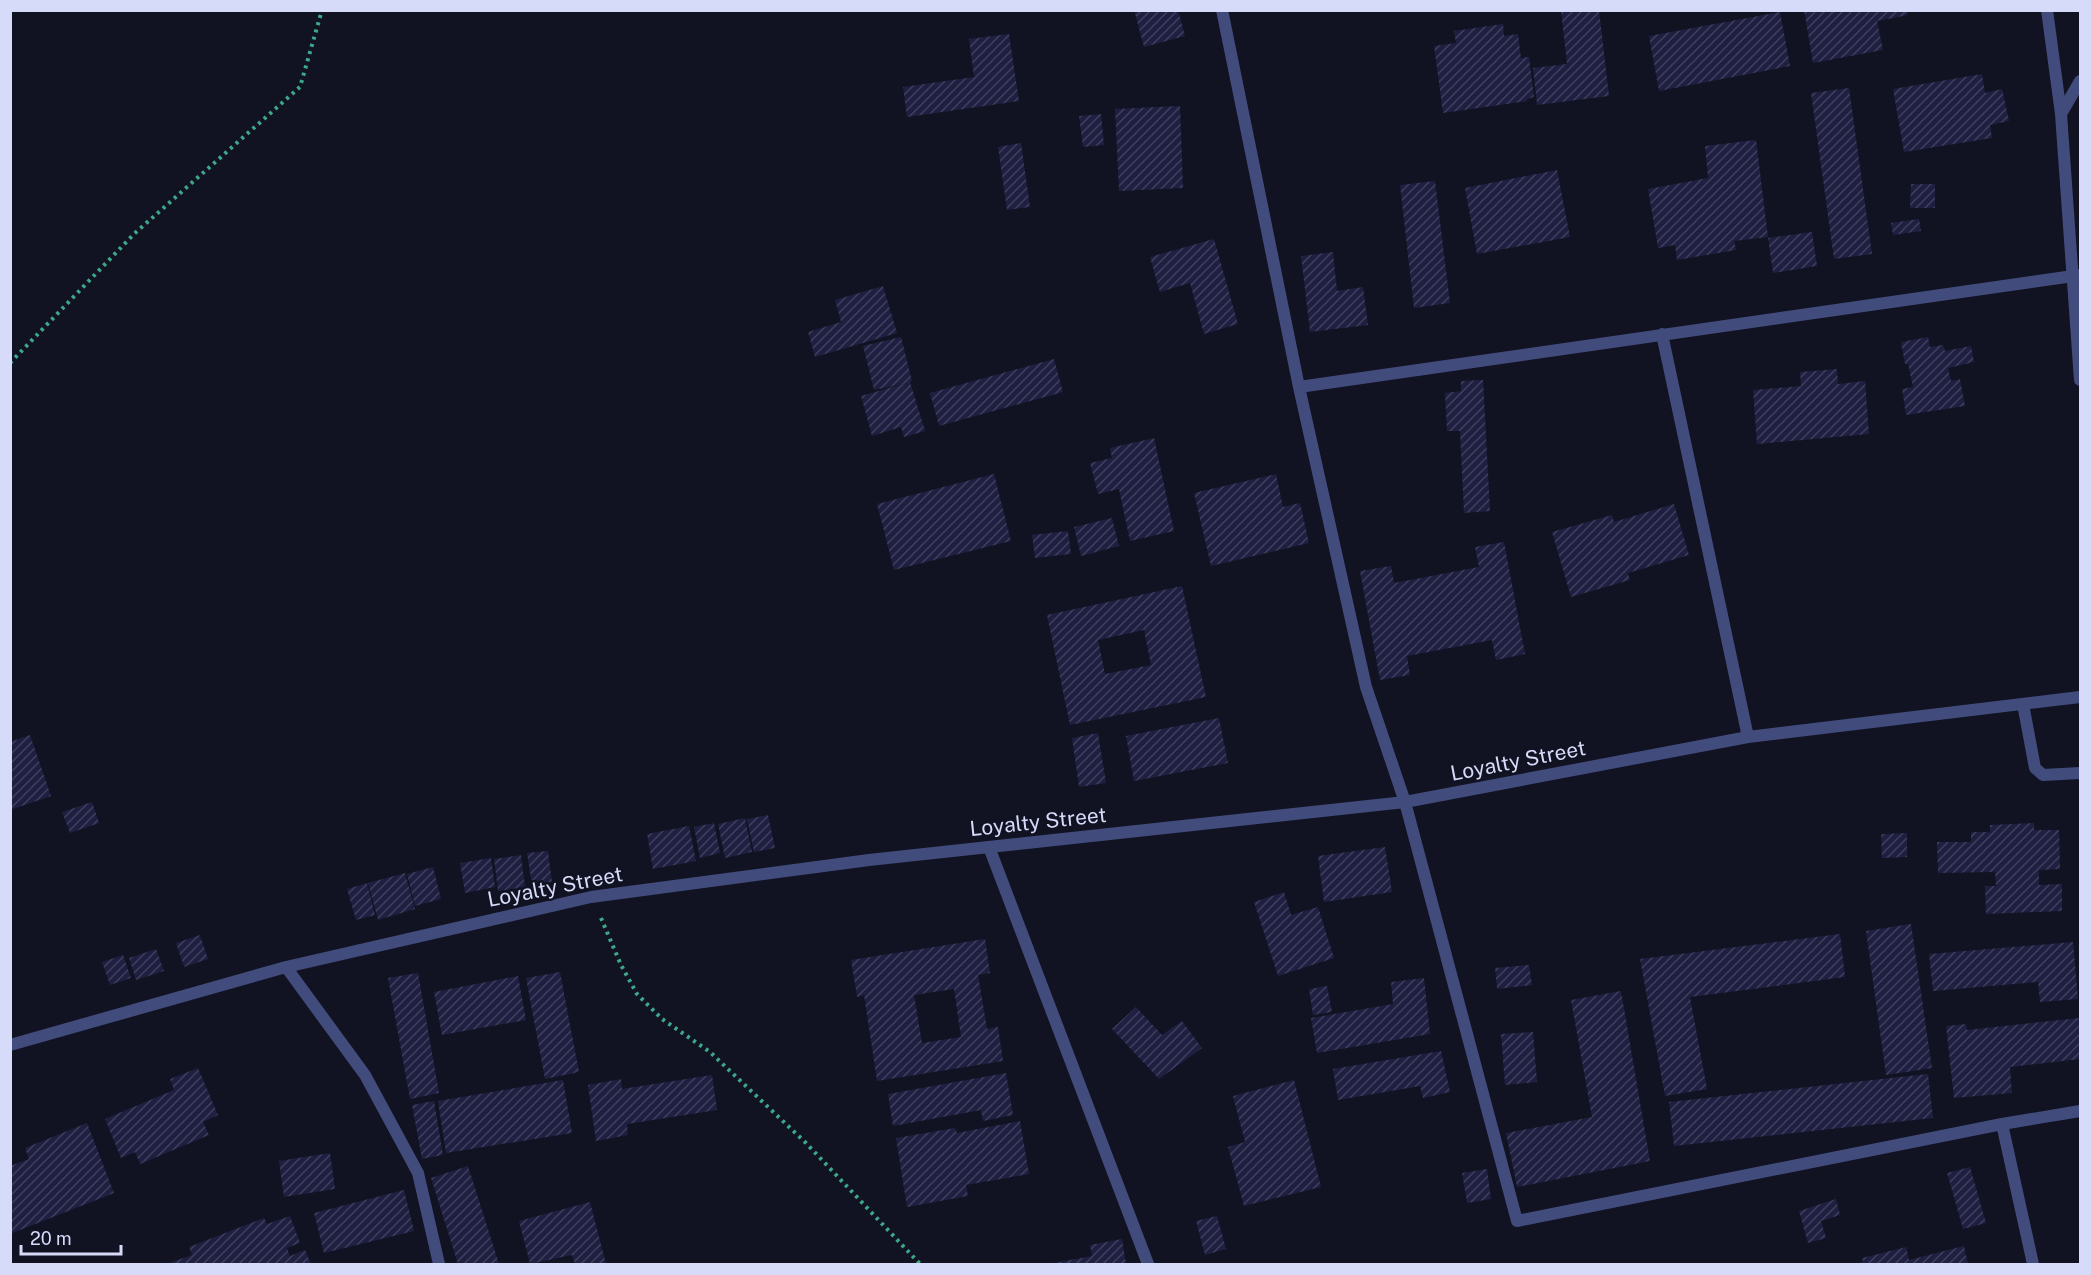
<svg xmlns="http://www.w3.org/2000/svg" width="2091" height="1275" viewBox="0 0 2091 1275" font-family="'Public Sans',sans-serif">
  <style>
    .building { fill: url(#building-hatch); fill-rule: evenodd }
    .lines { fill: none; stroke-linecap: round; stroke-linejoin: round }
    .path { stroke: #3ea88a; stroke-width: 4; stroke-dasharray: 3 4.5; stroke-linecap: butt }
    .street { stroke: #424c7c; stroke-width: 12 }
    .labels { text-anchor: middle; stroke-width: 5; stroke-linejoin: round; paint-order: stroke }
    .street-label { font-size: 21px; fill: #d7dbfa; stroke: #111222 }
  </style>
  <defs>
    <pattern id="building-hatch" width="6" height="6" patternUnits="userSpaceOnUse" patternTransform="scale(1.5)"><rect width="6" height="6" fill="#1f2041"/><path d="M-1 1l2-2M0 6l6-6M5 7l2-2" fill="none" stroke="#3f405d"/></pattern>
  </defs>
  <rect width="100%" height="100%" fill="#111222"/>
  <path class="building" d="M 1134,10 L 1178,10 L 1185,36 L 1144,47 Z
    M 1561,10 L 1599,10 L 1609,96 L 1537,105 L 1533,68 L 1567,64 Z
    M 1804,10 L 1907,10 L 1908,15 L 1877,21 L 1883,50 L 1813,63 Z
    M 1780,12 L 1790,66 L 1659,91 L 1649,36 Z
    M 1503,24 L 1504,36 L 1518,34 L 1521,58 L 1529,57 L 1534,97 L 1527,99 L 1527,101 L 1443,113 L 1434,46 L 1456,43 L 1454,31 Z
    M 1009,34 L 1019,101 L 907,117 L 903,87 L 974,77 L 969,39 Z
    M 1982,74 L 1985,93 L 2002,89 L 2009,121 L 1990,125 L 1992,138 L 1904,152 L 1893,89 Z
    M 1849,88 L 1872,254 L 1834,259 L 1811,93 Z
    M 1180,106 L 1183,188 L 1119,191 L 1115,109 Z
    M 1101,114 L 1104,145 L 1083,147 L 1079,116 Z
    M 1756,140 L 1768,237 L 1734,241 L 1736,250 L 1677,260 L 1675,245 L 1658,248 L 1648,189 L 1708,178 L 1705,146 Z
    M 1021,143 L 1030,207 L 1007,210 L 998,147 Z
    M 1557,170 L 1570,237 L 1477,254 L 1465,188 Z
    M 1435,181 L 1450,303 L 1414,308 L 1400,185 Z
    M 1911,184 L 1935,184 L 1935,208 L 1910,208 Z
    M 1919,219 L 1921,231 L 1893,235 L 1891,223 Z
    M 1812,232 L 1817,266 L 1773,273 L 1768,238 Z
    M 1214,239 L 1238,324 L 1204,334 L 1190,283 L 1160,292 L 1150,257 Z
    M 1333,252 L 1337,291 L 1363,287 L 1368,325 L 1310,332 L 1301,256 Z
    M 883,286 L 897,333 L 815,357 L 808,332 L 841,322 L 835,300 Z
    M 901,337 L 912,381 L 910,382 L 925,431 L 904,437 L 901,427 L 872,436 L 861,396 L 903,384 L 874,390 L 863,346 Z
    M 1928,337 L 1930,347 L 1943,345 L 1945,351 L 1971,346 L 1974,362 L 1948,368 L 1951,381 L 1960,379 L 1965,406 L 1906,415 L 1902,389 L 1913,387 L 1908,364 L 1905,364 L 1901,342 Z
    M 1054,359 L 1063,392 L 939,426 L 930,393 Z
    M 1837,369 L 1838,384 L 1865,381 L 1869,434 L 1757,444 L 1753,390 L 1801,386 L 1800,372 Z
    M 1483,380 L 1490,511 L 1464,513 L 1460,431 L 1447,431 L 1445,393 L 1461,391 L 1461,381 Z
    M 1154,438 L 1174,531 L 1130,541 L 1119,489 L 1098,494 L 1090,463 L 1112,458 L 1110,448 Z
    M 994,474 L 1011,541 L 894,570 L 877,504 Z
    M 1276,474 L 1283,507 L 1300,503 L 1309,543 L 1211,566 L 1194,493 Z
    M 1674,504 L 1689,555 L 1628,573 L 1630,580 L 1571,597 L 1552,532 L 1612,515 L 1614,522 Z
    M 1112,518 L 1119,546 L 1081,556 L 1074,527 Z
    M 1068,531 L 1071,554 L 1035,558 L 1032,535 Z
    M 1504,542 L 1525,654 L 1496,660 L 1492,640 L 1407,656 L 1410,675 L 1380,680 L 1360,571 L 1391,566 L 1394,583 L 1479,567 L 1475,547 Z
    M 1182,586 L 1206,697 L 1070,725 L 1047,615 ZM 1144,630 L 1151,665 L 1105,674 L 1098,640 Z
    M 1219,718 L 1228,763 L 1134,781 L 1126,736 Z
    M 1098,733 L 1106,783 L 1079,787 L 1072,738 Z
    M 30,735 L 51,796 L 10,810 L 10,742 Z
    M 92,802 L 99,823 L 70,833 L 62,812 Z
    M 768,815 L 775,848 L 754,852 L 747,819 Z
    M 745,818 L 752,852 L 725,858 L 718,824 Z
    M 714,823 L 720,853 L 700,858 L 694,827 Z
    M 2034,823 L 2034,830 L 2059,830 L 2060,869 L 2039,870 L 2039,885 L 2062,884 L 2062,911 L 1986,914 L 1985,886 L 1996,886 L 1995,872 L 1938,873 L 1937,842 L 1971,842 L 1971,832 L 1990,832 L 1990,825 Z
    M 689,826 L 696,861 L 653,869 L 647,834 Z
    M 1907,833 L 1907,857 L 1882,858 L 1881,834 Z
    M 1385,847 L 1392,892 L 1324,902 L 1318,856 Z
    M 548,851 L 552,882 L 532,885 L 527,853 Z
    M 521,855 L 525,887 L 498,891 L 494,859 Z
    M 491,858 L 495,887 L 465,893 L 460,863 Z
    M 433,867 L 441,899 L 415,906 L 407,874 Z
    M 405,873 L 415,909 L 378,920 L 368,883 Z
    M 367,883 L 375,915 L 356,920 L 347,889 Z
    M 1284,892 L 1291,915 L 1318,907 L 1334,958 L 1278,976 L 1254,902 Z
    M 1911,924 L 1932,1068 L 1886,1075 L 1866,931 Z
    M 1840,934 L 1845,977 L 1690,997 L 1707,1089 L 1665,1096 L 1640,959 Z
    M 200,935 L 208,959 L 184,967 L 176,943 Z
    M 985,939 L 990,973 L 978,975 L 987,1029 L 998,1027 L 1003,1061 L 877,1081 L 864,995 L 857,997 L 851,960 ZM 954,989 L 961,1037 L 922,1043 L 914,995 Z
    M 2073,942 L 2078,999 L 2040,1002 L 2038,982 L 1933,991 L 1929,954 Z
    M 156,949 L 164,971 L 136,980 L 129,958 Z
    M 123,955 L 131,978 L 110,985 L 102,962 Z
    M 1529,965 L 1532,985 L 1497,989 L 1495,968 Z
    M 560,972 L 579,1072 L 545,1079 L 526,978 Z
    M 418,973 L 439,1093 L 410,1099 L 388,978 Z
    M 518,976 L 526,1020 L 442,1035 L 434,992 Z
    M 1424,978 L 1430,1034 L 1317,1053 L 1311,1018 L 1393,1004 L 1391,982 Z
    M 1327,986 L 1332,1012 L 1313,1015 L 1309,989 Z
    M 1621,991 L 1650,1161 L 1517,1187 L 1506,1133 L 1592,1117 L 1571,1000 Z
    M 1136,1007 L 1162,1035 L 1182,1021 L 1202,1048 L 1159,1079 L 1112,1029 Z
    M 2079,1018 L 2080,1059 L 2010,1067 L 2012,1093 L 1954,1098 L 1946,1026 L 1966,1024 L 1967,1030 Z
    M 1533,1032 L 1537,1082 L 1505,1085 L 1501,1034 Z
    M 1441,1051 L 1450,1092 L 1423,1098 L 1420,1086 L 1338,1100 L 1333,1069 Z
    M 198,1068 L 218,1115 L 203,1122 L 209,1135 L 140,1164 L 135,1152 L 121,1158 L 105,1119 L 174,1090 L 170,1079 Z
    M 1006,1073 L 1013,1115 L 983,1121 L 981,1110 L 893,1126 L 888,1094 Z
    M 1928,1074 L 1933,1118 L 1674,1146 L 1669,1102 Z
    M 712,1075 L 717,1110 L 627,1124 L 628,1135 L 596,1141 L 588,1085 L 621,1079 L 622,1089 Z
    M 563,1080 L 572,1133 L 446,1153 L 438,1101 Z
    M 1294,1080 L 1321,1187 L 1244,1206 L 1228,1147 L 1245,1142 L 1233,1096 Z
    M 434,1101 L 443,1155 L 422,1159 L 412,1105 Z
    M 1020,1121 L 1029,1174 L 966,1185 L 968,1196 L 907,1207 L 896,1138 L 955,1128 L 957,1133 Z
    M 87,1123 L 114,1193 L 10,1234 L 10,1166 L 29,1159 L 25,1148 Z
    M 330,1153 L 335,1189 L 284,1197 L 279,1161 Z
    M 468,1166 L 499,1264 L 458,1264 L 431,1178 Z
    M 1970,1167 L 1986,1223 L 1963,1229 L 1947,1173 Z
    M 1487,1169 L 1491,1199 L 1467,1203 L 1462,1173 Z
    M 404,1190 L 414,1231 L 324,1253 L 314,1213 Z
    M 1836,1199 L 1840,1215 L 1821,1221 L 1826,1238 L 1808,1243 L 1799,1211 Z
    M 590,1202 L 606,1264 L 575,1264 L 572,1255 L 530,1264 L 519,1221 Z
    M 290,1216 L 300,1243 L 287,1248 L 290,1256 L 305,1250 L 311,1264 L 173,1264 L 172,1262 L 192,1255 L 189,1247 L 264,1218 L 267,1224 Z
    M 1217,1216 L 1226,1249 L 1205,1255 L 1196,1221 Z
    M 1122,1239 L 1126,1264 L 1049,1264 L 1092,1256 L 1090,1245 Z
    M 1964,1246 L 1968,1264 L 1857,1264 L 1863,1262 L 1862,1258 L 1906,1247 L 1909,1260 Z"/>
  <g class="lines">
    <path class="path" d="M 10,363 L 134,234 L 300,87 L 322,10
      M 601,918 L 621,965 L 637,994 L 662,1019 L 710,1052 L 806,1143 L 920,1264"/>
    <path class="street" d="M 1222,10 L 1299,387 L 1366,687 L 1405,802 L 1517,1221 L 2002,1124 L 2080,1111
      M 2047,10 L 2061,114 L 2080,380
      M 2061,114 L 2080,81
      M 1662,334 L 1748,737
      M 1299,387 L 2080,275
      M 2023,704 L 2035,768 L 2043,775 L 2080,773
      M 989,847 L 1148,1264
      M 286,967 L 365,1075 L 418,1173 L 439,1264
      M 10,1045 L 286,967 L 591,897 L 869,860 L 1405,802 L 1748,737 L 2080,697
      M 2002,1124 L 2033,1264"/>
  </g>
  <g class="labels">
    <g class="street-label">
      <text transform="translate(1518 761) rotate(-11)" y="7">Loyalty Street</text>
      <text transform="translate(1038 822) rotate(-6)" y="7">Loyalty Street</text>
      <text transform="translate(555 887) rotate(-11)" y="7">Loyalty Street</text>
    </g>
  </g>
  <rect width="2091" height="1275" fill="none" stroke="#d7dbfa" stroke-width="24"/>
  <path d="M21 1245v9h100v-9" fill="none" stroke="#d7dbfa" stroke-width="3"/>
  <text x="30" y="1245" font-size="18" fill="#d7dbfa" stroke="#111222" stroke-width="4.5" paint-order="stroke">20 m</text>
</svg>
